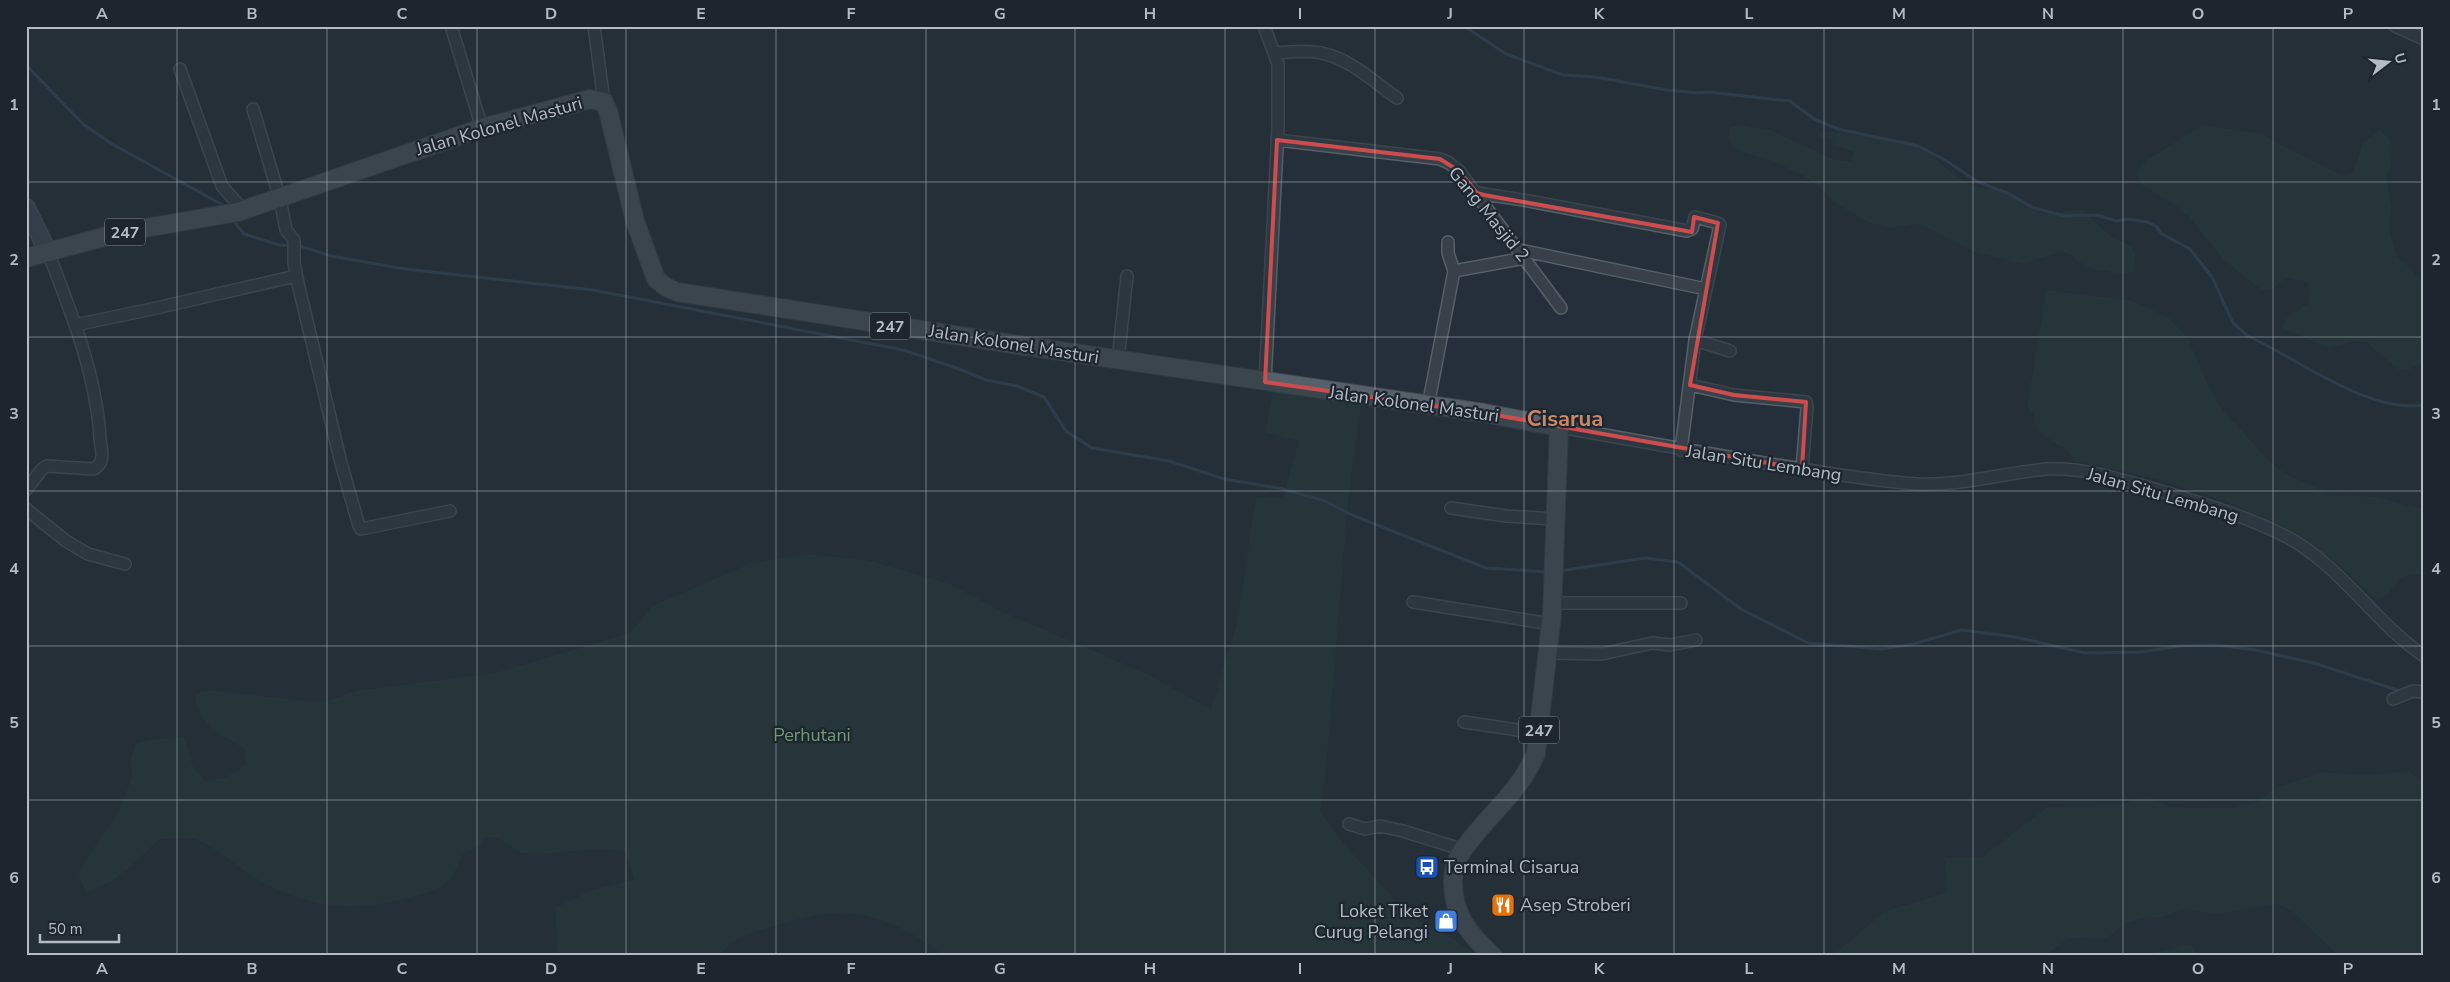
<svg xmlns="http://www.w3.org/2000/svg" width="2450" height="982" viewBox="0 0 2450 982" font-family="'Nunito Sans',sans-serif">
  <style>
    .green { fill: #273c3b }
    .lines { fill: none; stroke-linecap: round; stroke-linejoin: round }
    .stream { stroke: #3b4f60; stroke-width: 3 }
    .street-casing { stroke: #565f67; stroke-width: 14 }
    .secondary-casing { stroke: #565f67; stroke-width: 19 }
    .primary-casing { stroke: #414a52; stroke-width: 20 }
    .street { stroke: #384149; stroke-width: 11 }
    .secondary { stroke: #46515c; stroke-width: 16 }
    .primary { stroke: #566069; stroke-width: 18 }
    .marked { fill: none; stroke: #cd4d4f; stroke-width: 4; stroke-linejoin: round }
    .grid { fill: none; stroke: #b3bcc5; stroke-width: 1; stroke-opacity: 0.55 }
    .labels { text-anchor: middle; stroke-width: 4.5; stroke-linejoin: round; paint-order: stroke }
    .shield { fill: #1d262e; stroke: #868f98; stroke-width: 1 }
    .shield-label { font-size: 16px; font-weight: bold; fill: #b3bcc5 }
    .street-label { font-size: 18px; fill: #b3bcc5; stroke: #1d262e }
    .park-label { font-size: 18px; fill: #739977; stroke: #1d262e }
    .poi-label { font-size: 18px; fill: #b3bcc5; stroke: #1d262e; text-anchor: start }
    .district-label { font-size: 22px; font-weight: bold; fill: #ca8769; stroke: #1d262e }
    .neatline { fill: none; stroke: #b3bcc5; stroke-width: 2 }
    .grid-label { font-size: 16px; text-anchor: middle; font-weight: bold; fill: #b3bcc5 }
  </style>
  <rect width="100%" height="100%" fill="#242f39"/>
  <path class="green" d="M 1739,125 L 1770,130 L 1835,160 L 1851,161 L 1854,152 C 1847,148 1839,148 1832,145 L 1833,140 L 1817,136 L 1822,131 C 1849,134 1903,135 1926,148 C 1932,152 1937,160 1942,165 C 1950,172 1967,184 1977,187 C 1987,190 1998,187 2007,191 C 2019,194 2027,207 2039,212 C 2053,217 2074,206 2083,211 C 2092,217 2099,227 2108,234 C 2124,247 2141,240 2134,272 L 2125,274 L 2096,270 L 2079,262 L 2066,252 L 2056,253 L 2023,264 L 1975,252 L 1924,226 L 1915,224 L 1890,228 L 1868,222 L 1834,202 L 1821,188 L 1804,176 L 1768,159 L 1741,152 L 1732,146 L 1729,137 L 1730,127 Z
    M 2202,125 L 2263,134 L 2271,140 L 2343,176 L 2353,172 L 2363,143 L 2379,130 L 2388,137 L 2392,146 L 2390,167 L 2386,177 L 2392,208 L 2389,227 L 2397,257 L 2405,263 L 2424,283 L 2424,362 L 2408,370 L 2399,370 L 2366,342 L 2356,341 L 2329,348 L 2282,328 L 2286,319 L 2310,302 L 2308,282 L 2286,278 L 2271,290 L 2261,290 L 2223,259 L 2190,218 L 2175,205 L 2142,185 L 2137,177 L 2140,167 L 2147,160 Z
    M 2046,290 L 2129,300 L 2168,317 L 2188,338 L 2207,383 L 2218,404 L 2270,462 L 2286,474 L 2331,494 L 2375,497 L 2424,509 L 2424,576 C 2395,569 2400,589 2377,601 C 2362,588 2348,572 2333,560 C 2260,505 2164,477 2076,462 L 2068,451 L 2037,431 L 2034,415 L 2027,407 Z
    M 1273,389 L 1361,404 L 1348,502 L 1326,771 L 1320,811 L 1343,843 L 1409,915 L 1457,941 L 1477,956 L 943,956 C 919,935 882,916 850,913 C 824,911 795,920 771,927 C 749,933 733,937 719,956 L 558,956 L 555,908 L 594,889 L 634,880 L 625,851 L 597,849 L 541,854 L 521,853 L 496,837 L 486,837 L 481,845 L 463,854 C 449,889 442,889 407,898 C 355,912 313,909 264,883 C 241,871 221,850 197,840 C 187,836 170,839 159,839 C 139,859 115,885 86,892 L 78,875 L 87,858 L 119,811 L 132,777 L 131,759 L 135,744 L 148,740 L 184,737 L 193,767 L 205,781 L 225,778 L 246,765 L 245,749 C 223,735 198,725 195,696 L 202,691 L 218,691 L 312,702 L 330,700 L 355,691 L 495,673 L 630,633 L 653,606 L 751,563 L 805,554 L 867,560 L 950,584 L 1003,612 L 1143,672 L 1211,709 L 1237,623 L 1256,498 L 1283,497 L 1299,441 L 1266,433 Z
    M 2409,771 L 2424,784 L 2424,956 L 2339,956 L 2294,913 L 2278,904 L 2217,914 L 2182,909 L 2164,917 L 2150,917 L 2126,923 L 2106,939 L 2070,938 L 2044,956 L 1832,956 L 1884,912 L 1947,892 L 1945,858 L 1982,857 L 2048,807 L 2120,805 L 2146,798 L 2172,807 L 2232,808 L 2257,802 L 2276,788 L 2321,772 L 2370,775 Z
    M 2191,944 L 2195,953 L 2186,956 L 2141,956 Z"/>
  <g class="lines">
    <path class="stream" d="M 1464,26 L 1506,54 L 1563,75 L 1596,77 L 1666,90 L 1699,93 L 1708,92 L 1790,101 L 1814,119 L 1838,129 L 1918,146 L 1945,160 L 1978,182 L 2007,193 L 2034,208 L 2065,216 L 2097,215 L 2116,221 L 2126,219 L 2147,222 L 2156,226 L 2162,234 L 2190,249 L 2212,277 L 2233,323 L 2248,336 C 2298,359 2369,414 2424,405
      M 26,65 L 83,124 L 112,144 L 221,204 L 224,208
      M 232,219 L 244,234 L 279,245 L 300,246 L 331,256 L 405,269 L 593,290 L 903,350 L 962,370 L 986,380 L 1017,386 L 1044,397 L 1066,431 L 1092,448 L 1169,461 L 1224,479 L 1283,489 L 1325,501 L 1352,515 L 1486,568 L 1548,572
      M 1559,571 L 1645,558 L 1678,562 L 1741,609 L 1808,643 L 1882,649 L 1913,644 L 1962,630 L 2015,637 L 2085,653 L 2141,652 L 2179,646 L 2216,645 L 2256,650 L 2317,664 L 2403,692"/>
    <g class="street-casing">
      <path id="street" d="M 451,26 L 482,128
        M 594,26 L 604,102
        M 1264,26 L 1278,64 L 1278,128 L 1265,382
        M 2395,26 L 2424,39
        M 1275,53 C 1290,52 1307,50 1321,53 C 1349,58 1374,82 1397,98
        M 180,69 L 222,186 L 243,210
        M 253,109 L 280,199 L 286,230 L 294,240 L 294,263 L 299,288 L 341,463 L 359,526 L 361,529 L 450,511
        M 1277,140 L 1440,159 L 1449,163 L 1459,171 L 1561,308
        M 1477,193 L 1529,201 L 1687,231 L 1692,229 L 1695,217 L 1718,223 L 1720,225 L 1695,340
        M 1520,250 L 1706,289
        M 1454,271 L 1525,258
        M 75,325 L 152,309 L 296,276
        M 1118,360 L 1127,276
        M 1690,385 L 1734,395 L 1806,402 L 1807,408 L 1802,469
        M 1428,406 L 1454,271 L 1448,253 L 1448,242
        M 1559,427 C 1634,440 1708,454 1783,466 C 1828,473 1872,481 1917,484 C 1960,486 2004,473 2047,469 C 2083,467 2117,479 2151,488 C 2197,502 2244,515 2287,537 C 2341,566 2374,622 2424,656
        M 1681,450 L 1695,340 L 1730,351
        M 26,490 L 42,469 L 47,466 L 94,469 C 97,467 100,464 101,461 C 104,454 100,445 100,438 C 96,373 71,312 48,252
        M 1451,508 L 1506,516 L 1554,519
        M 26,509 L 66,541 L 88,554 L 125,564
        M 1413,602 L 1551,624
        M 1552,603 L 1681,603
        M 1547,653 L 1602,654 L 1652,643 L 1670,645 L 1696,640
        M 2393,699 L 2413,691 L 2424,692
        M 1464,722 L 1538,733
        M 1349,824 L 1365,829 L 1380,826 L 1403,831 L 1464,850"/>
    </g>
    <g class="secondary-casing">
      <path id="secondary" d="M 26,207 L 48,252"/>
    </g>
    <g class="primary-casing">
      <path id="primary" d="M 26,258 L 122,232 L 238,212 L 482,128 L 590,99 L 604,102 L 608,111 L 635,221 L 656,279 L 666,287 L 677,292 L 1019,345 L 1484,413 L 1559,427 L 1552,614 L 1536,753 C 1519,795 1482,819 1459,856 C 1455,863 1453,874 1453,882 C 1453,915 1469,934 1493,956"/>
    </g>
    <use href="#street" class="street"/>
    <use href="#secondary" class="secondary"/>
    <use href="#primary" class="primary"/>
  </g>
  <path d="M0 0H2450V982H0ZM 1277,140 L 1440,159 L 1459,171 L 1477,193 L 1484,195 L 1692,232 L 1694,217 L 1718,223 L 1690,385 L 1734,395 L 1806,402 L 1802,469 L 1484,413 L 1265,382 Z" fill="#242f39" fill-opacity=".55" fill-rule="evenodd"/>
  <path class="marked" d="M 1277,140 L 1440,159 L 1459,171 L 1477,193 L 1484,195 L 1692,232 L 1694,217 L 1718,223 L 1690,385 L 1734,395 L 1806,402 L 1802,469 L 1484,413 L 1265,382 Z"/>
  <path class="grid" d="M 177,26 L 177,956M 327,26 L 327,956M 477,26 L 477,956M 626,26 L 626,956M 776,26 L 776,956M 926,26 L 926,956M 1075,26 L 1075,956M 1225,26 L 1225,956M 1375,26 L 1375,956M 1524,26 L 1524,956M 1674,26 L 1674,956M 1824,26 L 1824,956M 1973,26 L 1973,956M 2123,26 L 2123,956M 2273,26 L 2273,956M 26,182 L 2424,182M 26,337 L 2424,337M 26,491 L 2424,491M 26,646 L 2424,646M 26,800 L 2424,800"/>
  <defs>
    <g id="bus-square" transform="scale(1.25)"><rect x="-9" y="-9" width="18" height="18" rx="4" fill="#1a4fb4" stroke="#1d262e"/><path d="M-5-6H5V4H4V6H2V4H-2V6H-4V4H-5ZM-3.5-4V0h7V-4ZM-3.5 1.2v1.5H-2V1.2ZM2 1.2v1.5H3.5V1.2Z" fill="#fff"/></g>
    <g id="restaurant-square" transform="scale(1.25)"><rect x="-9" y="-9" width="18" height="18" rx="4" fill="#e8710a" stroke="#1d262e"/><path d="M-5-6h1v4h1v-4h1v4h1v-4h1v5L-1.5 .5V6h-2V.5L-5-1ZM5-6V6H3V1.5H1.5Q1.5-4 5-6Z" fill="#fff"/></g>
    <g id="shop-square" transform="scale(1.25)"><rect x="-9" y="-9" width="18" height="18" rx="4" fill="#3f7fe0" stroke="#1d262e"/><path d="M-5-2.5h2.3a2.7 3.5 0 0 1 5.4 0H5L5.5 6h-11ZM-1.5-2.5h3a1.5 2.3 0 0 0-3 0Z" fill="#fff"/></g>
  </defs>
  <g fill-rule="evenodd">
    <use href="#bus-square" x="1427" y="867"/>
    <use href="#restaurant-square" x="1503" y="905"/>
    <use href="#shop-square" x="1446" y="921"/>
  </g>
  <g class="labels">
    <g class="shield">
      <rect x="105" y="218.5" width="40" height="27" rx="4"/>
      <rect x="870" y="312.5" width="40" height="27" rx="4"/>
      <rect x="1519" y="716.5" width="40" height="27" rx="4"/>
    </g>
    <g class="shield-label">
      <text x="125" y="238">247</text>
      <text x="890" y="332">247</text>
      <text x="1539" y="736">247</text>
    </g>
    <g class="street-label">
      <text transform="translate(499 126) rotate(-16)" y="6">Jalan Kolonel Masturi</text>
      <text transform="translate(1489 214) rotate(51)" y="6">Gang Masjid 2</text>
      <text transform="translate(1014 344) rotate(9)" y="6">Jalan Kolonel Masturi</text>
      <text transform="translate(1414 404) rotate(8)" y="6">Jalan Kolonel Masturi</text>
      <text transform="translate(1764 463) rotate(9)" y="6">Jalan Situ Lembang</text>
      <text transform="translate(2163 495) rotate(16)" y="6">Jalan Situ Lembang</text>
    </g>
    <g class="park-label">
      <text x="812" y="741">Perhutani</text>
    </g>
    <g class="poi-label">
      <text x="1444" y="873">Terminal Cisarua</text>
      <text x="1520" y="911">Asep Stroberi</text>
      <text x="1428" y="917" text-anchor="end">Loket Tiket<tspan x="1428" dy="21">Curug Pelangi</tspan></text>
    </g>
    <g class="district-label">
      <text x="1565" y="426">Cisarua</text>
    </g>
  </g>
  <rect width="2450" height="982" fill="none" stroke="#1d262e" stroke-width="55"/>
  <g transform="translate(2388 62) rotate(74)" stroke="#1d262e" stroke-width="4" paint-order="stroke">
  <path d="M0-4L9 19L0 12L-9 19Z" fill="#b3bcc5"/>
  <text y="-8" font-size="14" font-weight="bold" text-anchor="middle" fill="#b3bcc5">U</text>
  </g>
  <path d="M40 934v8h79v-8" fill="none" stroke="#b3bcc5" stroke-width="2.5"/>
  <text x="48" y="934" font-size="15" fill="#b3bcc5" stroke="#1d262e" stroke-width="4" paint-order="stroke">50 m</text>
  <rect x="28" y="28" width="2394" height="926" class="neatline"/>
  <g class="grid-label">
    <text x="102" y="19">A</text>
    <text x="252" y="19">B</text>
    <text x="402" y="19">C</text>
    <text x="551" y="19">D</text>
    <text x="701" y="19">E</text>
    <text x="851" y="19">F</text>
    <text x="1000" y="19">G</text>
    <text x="1150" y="19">H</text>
    <text x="1300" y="19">I</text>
    <text x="1450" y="19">J</text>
    <text x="1599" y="19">K</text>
    <text x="1749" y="19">L</text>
    <text x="1899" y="19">M</text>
    <text x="2048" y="19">N</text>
    <text x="2198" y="19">O</text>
    <text x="2348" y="19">P</text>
    <text x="14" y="110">1</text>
    <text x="2436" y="110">1</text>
    <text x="14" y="265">2</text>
    <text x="2436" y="265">2</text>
    <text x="14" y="419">3</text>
    <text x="2436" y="419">3</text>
    <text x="14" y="574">4</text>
    <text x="2436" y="574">4</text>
    <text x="14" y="728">5</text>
    <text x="2436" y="728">5</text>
    <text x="14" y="883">6</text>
    <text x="2436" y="883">6</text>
    <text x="102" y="974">A</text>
    <text x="252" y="974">B</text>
    <text x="402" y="974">C</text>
    <text x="551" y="974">D</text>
    <text x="701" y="974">E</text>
    <text x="851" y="974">F</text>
    <text x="1000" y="974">G</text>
    <text x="1150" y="974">H</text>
    <text x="1300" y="974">I</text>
    <text x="1450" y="974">J</text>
    <text x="1599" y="974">K</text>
    <text x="1749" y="974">L</text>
    <text x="1899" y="974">M</text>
    <text x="2048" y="974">N</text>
    <text x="2198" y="974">O</text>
    <text x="2348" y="974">P</text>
  </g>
</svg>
